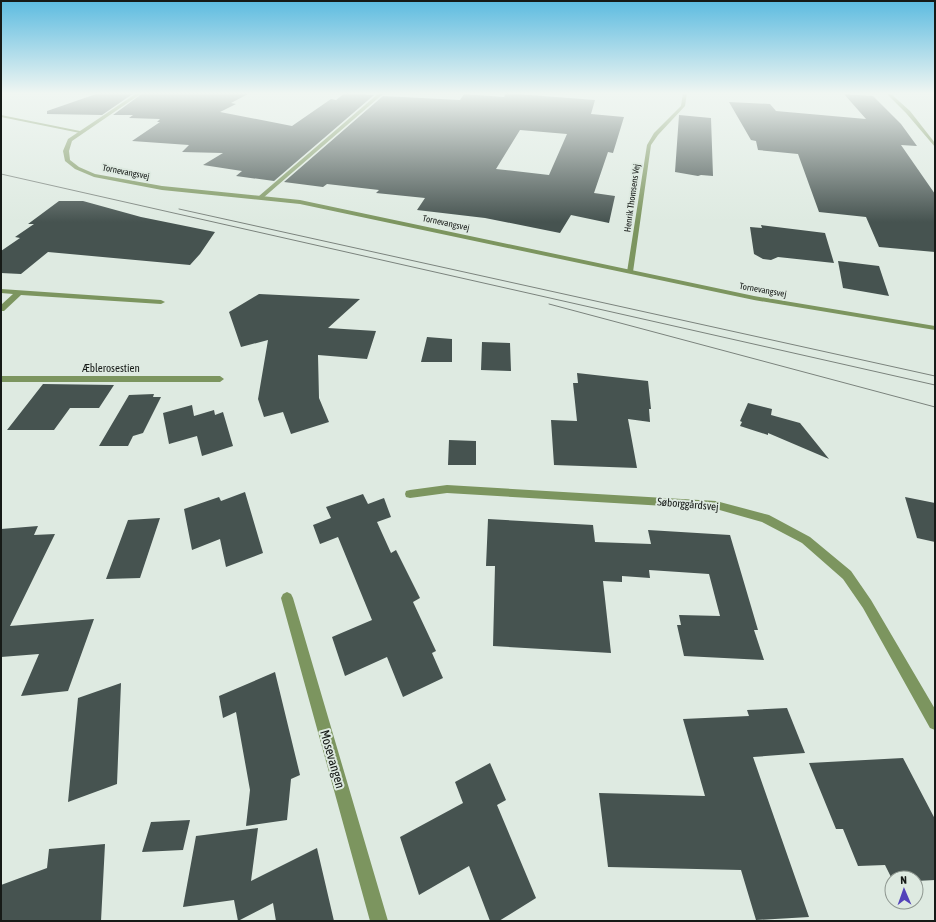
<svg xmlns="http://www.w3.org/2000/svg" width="936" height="922" viewBox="0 0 936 922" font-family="'Asap Condensed',sans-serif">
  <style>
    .building { fill: #465350; fill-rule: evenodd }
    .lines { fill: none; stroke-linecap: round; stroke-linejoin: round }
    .minor { fill: #7c955f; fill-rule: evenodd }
    .tertiary { fill: #7c955f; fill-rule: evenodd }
    .tram { stroke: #7b837d; stroke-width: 1 }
    .labels { text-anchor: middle; stroke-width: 4; stroke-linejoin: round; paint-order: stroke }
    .far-street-label { font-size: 9px; fill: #161a17; stroke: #deeae1 }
    .street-label { font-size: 11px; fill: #161a17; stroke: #deeae1 }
    .near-street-label { font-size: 13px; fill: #161a17; stroke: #deeae1 }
  </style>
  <rect width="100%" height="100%" fill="#deeae1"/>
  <path class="building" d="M 99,93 L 134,93 L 102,115 L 47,114 L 47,111 Z
    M 143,93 L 250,93 L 231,103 L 236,104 L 220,112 L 292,126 L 331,99 L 336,100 L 345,93 L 374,95 L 274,181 L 236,176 L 242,171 L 203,165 L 223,153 L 182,152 L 189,145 L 132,141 L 160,122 L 157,122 L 160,119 L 129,118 L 133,115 L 113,115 Z
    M 506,93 L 595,100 L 591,114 L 624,117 L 613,153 L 608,152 L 594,193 L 615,196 L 609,223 L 571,215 L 560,233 L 485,218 L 417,210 L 425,198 L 376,193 L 379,190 L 327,184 L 323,187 L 284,182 L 383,96 L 460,100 L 464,94 L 504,97 ZM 520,130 L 567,134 L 549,175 L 496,169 Z
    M 844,94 L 873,96 L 901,124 L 917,146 L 901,145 L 935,194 L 935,252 L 879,247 L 866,217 L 819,212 L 798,154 L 758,150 L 756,141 L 751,140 L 729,102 L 770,104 L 776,111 L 866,119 Z
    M 679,115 L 711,118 L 713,176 L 701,175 L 698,176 L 675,172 Z
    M 59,201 L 83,201 L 141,217 L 215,232 L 200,254 L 190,265 L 48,252 L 21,274 L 1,273 L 1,251 L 20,238 L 15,237 L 34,224 L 28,224 Z
    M 761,225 L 825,233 L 834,263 L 778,257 L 771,260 L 763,259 L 754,254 L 750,227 L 762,228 Z
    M 838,261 L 879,266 L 889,296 L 843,288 Z
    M 259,294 L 360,299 L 328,328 L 376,331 L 367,359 L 318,355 L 319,398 L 329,422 L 291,434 L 283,412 L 264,417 L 258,399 L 268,340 L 241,347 L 229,312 Z
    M 427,337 L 452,339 L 452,362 L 421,362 Z
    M 482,342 L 510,343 L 511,371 L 481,370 Z
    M 577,373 L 648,381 L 651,409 L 649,409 L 650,422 L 628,419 L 637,468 L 554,465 L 551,420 L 577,421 L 573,383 L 578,383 Z
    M 43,384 L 114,385 L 99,408 L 70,408 L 54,430 L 7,430 Z
    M 154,394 L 153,397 L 161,397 L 143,433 L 133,436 L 128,446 L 99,446 L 129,395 Z
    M 748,403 L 772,409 L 771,415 L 800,423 L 829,459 L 768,433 L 768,435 L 740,426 L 742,422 L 740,421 Z
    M 192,405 L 194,416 L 214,410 L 215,415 L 223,412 L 233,446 L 202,456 L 197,436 L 169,444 L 163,413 Z
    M 449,440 L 476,441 L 476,465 L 448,465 Z
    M 245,492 L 263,553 L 226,567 L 220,539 L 192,550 L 184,509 L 219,497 L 221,501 Z
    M 363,494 L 368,504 L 384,498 L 391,517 L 377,522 L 391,553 L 396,550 L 420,598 L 413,602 L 436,651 L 432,653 L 443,678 L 403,697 L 387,657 L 345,676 L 332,637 L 372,620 L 338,537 L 320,544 L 313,525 L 331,518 L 326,507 Z
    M 905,497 L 935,503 L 935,542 L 917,538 Z
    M 160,518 L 140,578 L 106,579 L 128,520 Z
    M 488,519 L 593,525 L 595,542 L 651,544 L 648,530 L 730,535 L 758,630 L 754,630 L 764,660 L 684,656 L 677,625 L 681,625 L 679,615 L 720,616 L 709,574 L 649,570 L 650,578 L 622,576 L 622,582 L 603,581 L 611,653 L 493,646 L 495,566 L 486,566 Z
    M 38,526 L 34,535 L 55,534 L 10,626 L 94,619 L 68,691 L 21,696 L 39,654 L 1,657 L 1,529 Z
    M 275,672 L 300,775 L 291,779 L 287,820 L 246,826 L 250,790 L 236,712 L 223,718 L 219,696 Z
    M 121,683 L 117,784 L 68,802 L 78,698 Z
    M 787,708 L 805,753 L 753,757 L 809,917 L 756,920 L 741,870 L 608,867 L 599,793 L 705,796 L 683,719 L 749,716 L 747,710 Z
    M 903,758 L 935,819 L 935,880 L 916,881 L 916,878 L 892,879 L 885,865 L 858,866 L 843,829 L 836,829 L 809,763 Z
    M 490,763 L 506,800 L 497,805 L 536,898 L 499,921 L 490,921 L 469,866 L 419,895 L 400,837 L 463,803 L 455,782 Z
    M 190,820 L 183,850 L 142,852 L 151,822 Z
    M 258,828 L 251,881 L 317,848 L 334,921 L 276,921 L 273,903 L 238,921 L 234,900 L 183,907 L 196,836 Z
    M 105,844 L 101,921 L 1,921 L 1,885 L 47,868 L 49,849 Z"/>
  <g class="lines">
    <path class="minor" d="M 379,93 L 384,93 L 263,198 L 259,198 L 259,196 Z
      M 683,93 L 687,93 L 685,106 L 658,135 L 651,145 L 633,272 L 628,273 L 627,272 L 647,145 L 654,133 L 681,106 Z
      M 886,93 L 890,93 L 910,111 L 935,143 L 935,147 L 906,113 Z
      M 1,115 L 80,131 L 82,132 L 80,133 L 1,117 Z
      M 1,289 L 161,300 L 165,302 L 161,304 L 21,295 L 4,311 L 1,311 L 1,305 L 13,294 L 1,293 Z
      M 1,376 L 220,376 L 224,379 L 220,382 L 1,382 Z
      M 447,485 L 716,501 L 769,515 L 810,537 L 851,571 L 871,600 L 935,709 L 935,730 L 930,728 L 863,608 L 843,579 L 802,543 L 762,522 L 716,509 L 447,493 L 410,498 L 406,497 L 405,494 L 406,491 L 410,490 Z
      M 287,592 L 291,594 L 293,598 L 388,921 L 370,921 L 281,598 L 283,594 Z"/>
    <path class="tertiary" d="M 137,93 L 142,93 L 72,141 L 69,151 L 70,160 L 79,167 L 95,174 L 162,186 L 300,200 L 754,296 L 935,326 L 935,330 L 754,300 L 300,204 L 162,190 L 94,177 L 75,169 L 65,161 L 63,151 L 68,139 Z"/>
    <path class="tram" d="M 1,174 L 935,385
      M 179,209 L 935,376
      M 549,304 L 935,407"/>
  </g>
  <linearGradient id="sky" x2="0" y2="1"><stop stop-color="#5cbbe0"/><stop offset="0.42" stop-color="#f0f6f2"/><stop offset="1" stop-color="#f0f6f2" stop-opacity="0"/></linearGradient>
  <rect width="936" height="222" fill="url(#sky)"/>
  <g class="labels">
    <g class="far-street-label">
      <text transform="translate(126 172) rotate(11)" y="3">Tornevangsvej</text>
      <text transform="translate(632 198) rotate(-82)" y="3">Henrik Thomsens Vej</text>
      <text transform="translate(446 223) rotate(12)" y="3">Tornevangsvej</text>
      <text transform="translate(763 290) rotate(10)" y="3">Tornevangsvej</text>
    </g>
    <g class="street-label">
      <text x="111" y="372">Æblerosestien</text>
      <text transform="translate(688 504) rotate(5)" y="4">Søborggårdsvej</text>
    </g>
    <g class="near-street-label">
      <text transform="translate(333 759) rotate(74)" y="5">Mosevangen</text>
    </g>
  </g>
  <rect width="936" height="922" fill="none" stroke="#161a17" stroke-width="4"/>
  <g transform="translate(904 890) rotate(358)"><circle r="19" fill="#deeae1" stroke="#8e9790"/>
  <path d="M0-3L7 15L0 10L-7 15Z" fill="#5242ba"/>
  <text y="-6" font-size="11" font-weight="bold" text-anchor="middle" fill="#161a17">N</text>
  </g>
</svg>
